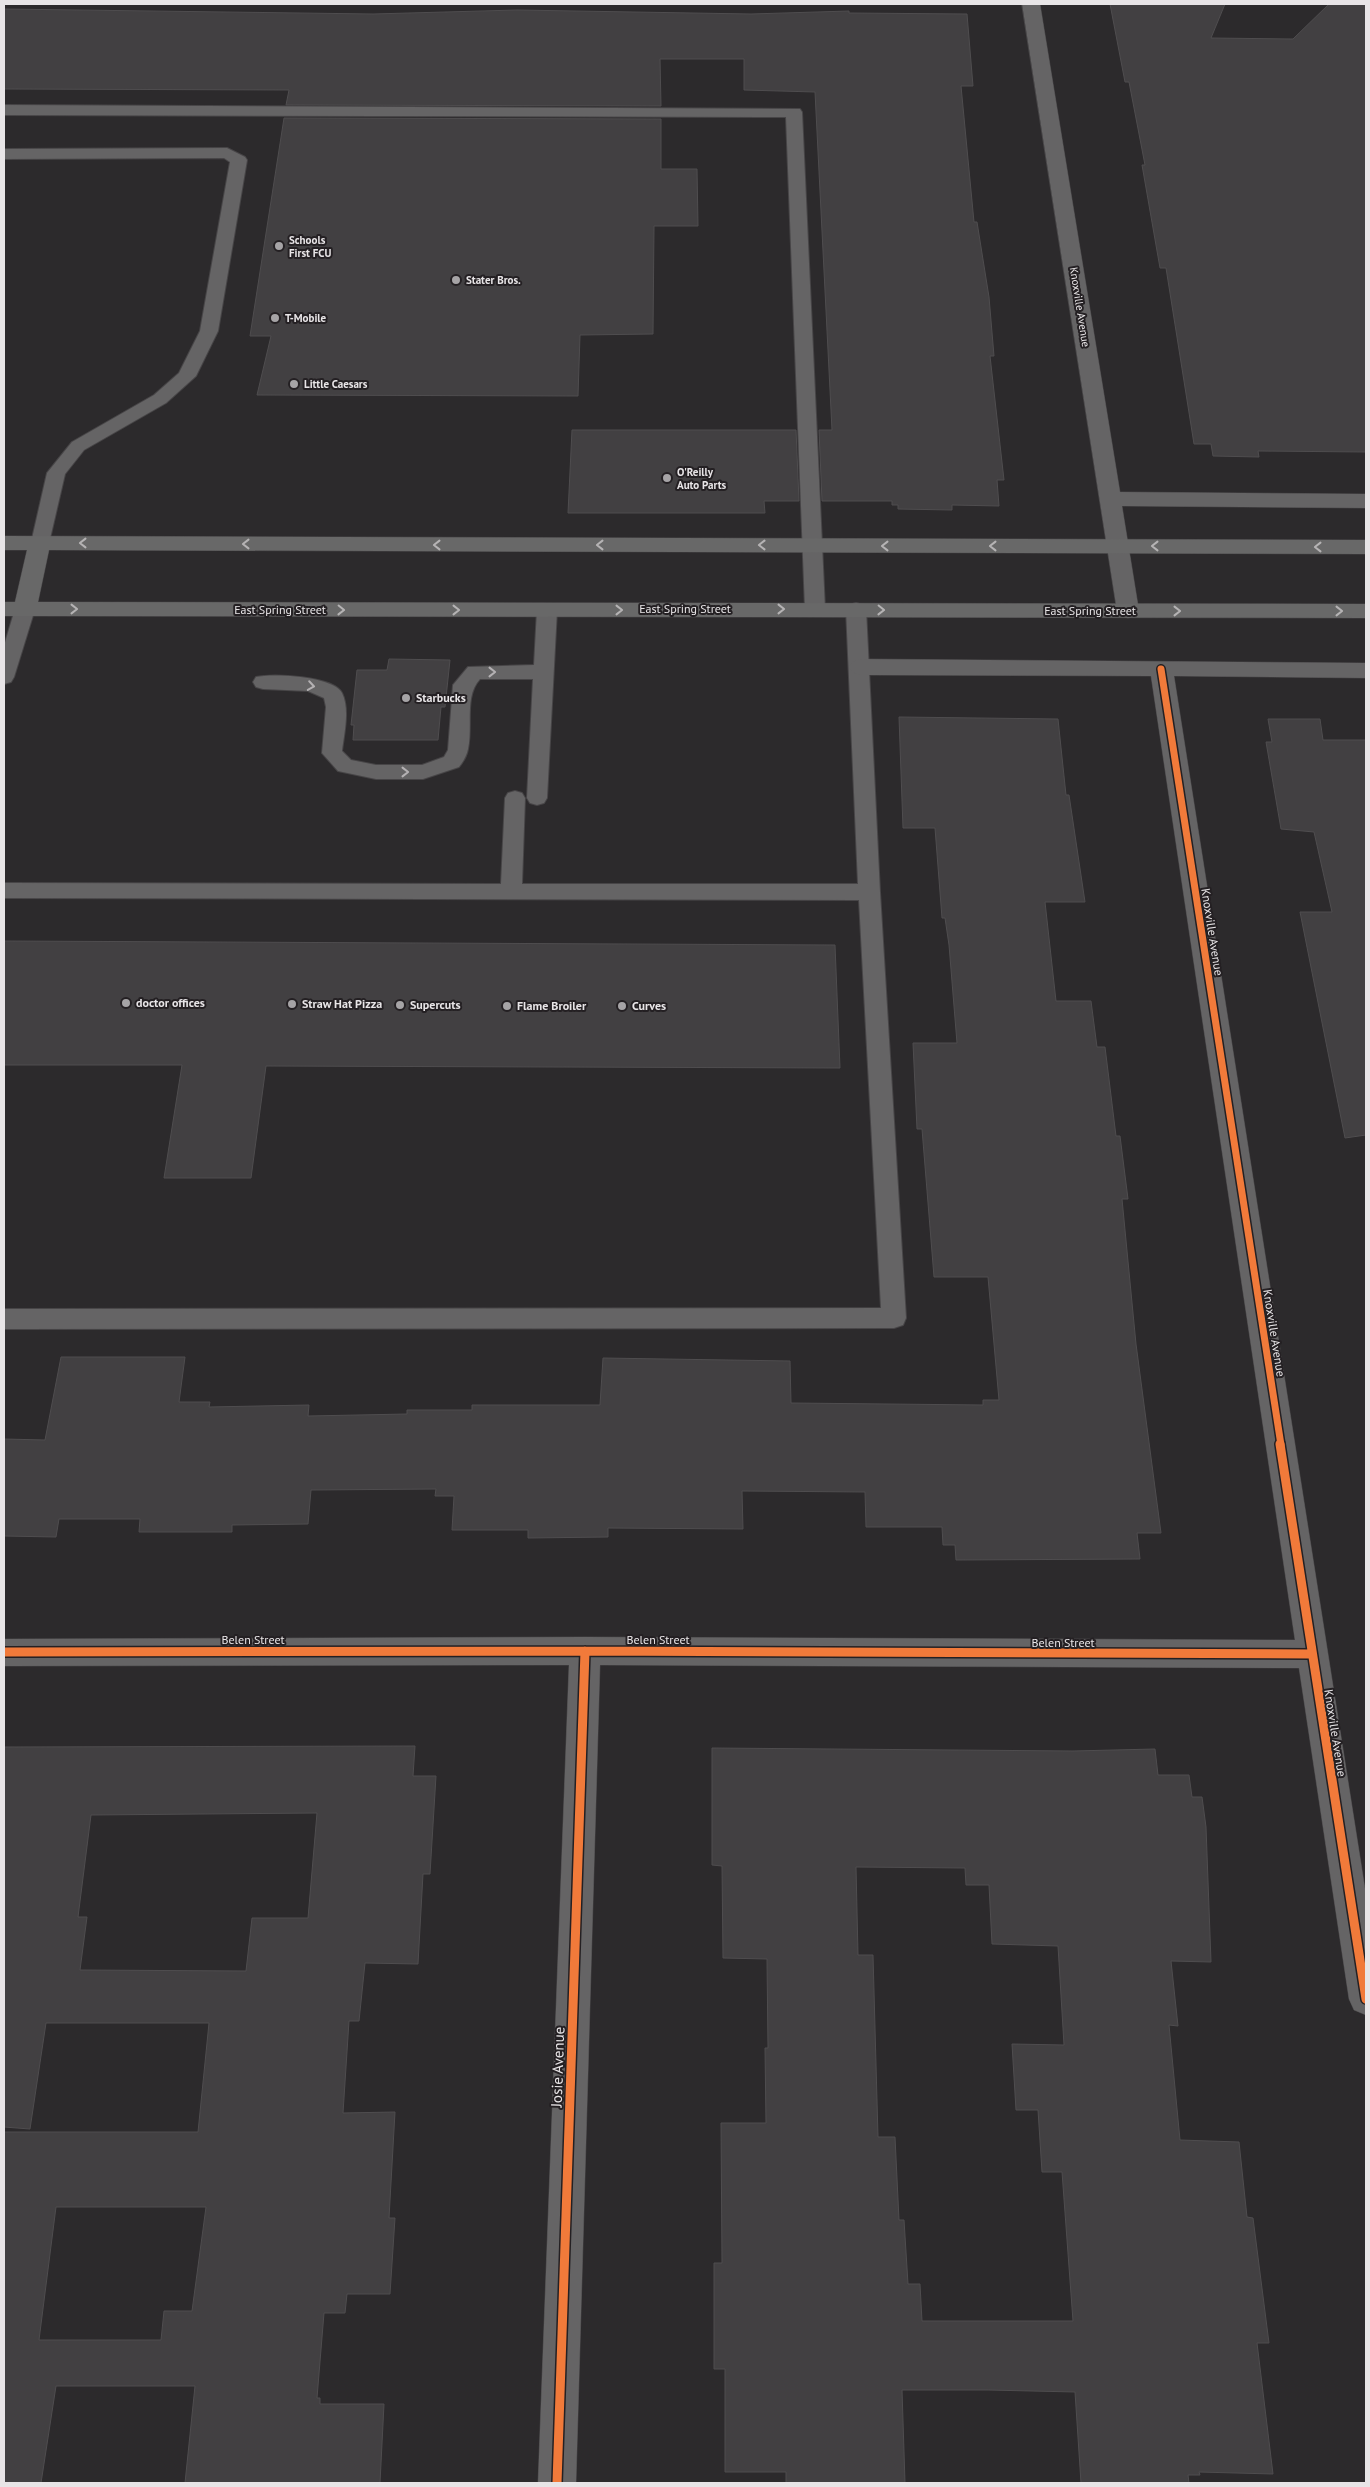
<svg xmlns="http://www.w3.org/2000/svg" width="1370" height="2487" viewBox="0 0 1370 2487" font-family="'PT Sans',sans-serif">
  <style>
    .building { fill: #424042; stroke: #4f4d4f; fill-rule: evenodd }
    .lines { fill: none; stroke-linecap: round; stroke-linejoin: round }
    .lane-casing { stroke: #474547; stroke-width: 2 }
    .street-casing { stroke: #474547; stroke-width: 1 }
    .secondary-casing { stroke: #474547; stroke-width: 1 }
    .lane { fill: #656465; fill-rule: evenodd }
    .street { fill: #656465; fill-rule: evenodd }
    .secondary { fill: #686868; fill-rule: evenodd }
    .cycleway-far1-casing { stroke: #242023; stroke-width: 10 }
    .cycleway-casing { stroke: #242023; stroke-width: 12 }
    .cycleway-far1 { stroke: #f17a3a; stroke-width: 7 }
    .cycleway { stroke: #f17a3a; stroke-width: 9 }
    .oneway { stroke: #b5b3b4 }
    .oneway2 { stroke: #b4b1b3 }
    .poi-dot { fill: #a6a4a6; stroke: #242023; stroke-width: 2 }
    .labels { text-anchor: middle; stroke-width: 4; stroke-linejoin: round; paint-order: stroke }
    .far-poi-label { font-size: 11px; font-weight: bold; fill: #e8e5e7; stroke: #242023; text-anchor: start }
    .far-street-label { font-size: 11px; fill: #e8e5e7; stroke: #242023 }
    .street-label { font-size: 12px; fill: #e8e5e7; stroke: #242023 }
    .poi-label { font-size: 12px; font-weight: bold; fill: #e8e5e7; stroke: #242023; text-anchor: start }
    .near-street-label { font-size: 15px; fill: #e8e5e7; stroke: #242023 }
  </style>
  <rect width="100%" height="100%" fill="#2c2a2c"/>
  <path class="building" d="M 1110,4 L 1225,4 L 1211,38 L 1293,39 L 1329,4 L 1366,4 L 1366,452 L 1258,451 L 1259,457 L 1213,456 L 1211,444 L 1194,444 L 1166,268 L 1160,268 L 1142,165 L 1145,165 L 1129,82 L 1125,82 Z
    M 4,9 L 373,14 L 517,10 L 751,14 L 849,11 L 849,13 L 967,14 L 973,86 L 961,86 L 974,222 L 977,222 L 989,297 L 994,356 L 990,356 L 1004,480 L 997,480 L 999,506 L 952,505 L 952,510 L 898,509 L 898,505 L 892,505 L 892,501 L 822,501 L 819,430 L 832,430 L 815,92 L 744,90 L 744,59 L 660,59 L 661,106 L 286,105 L 289,90 L 4,89 Z
    M 284,118 L 661,119 L 661,169 L 697,169 L 698,226 L 654,226 L 653,334 L 580,335 L 578,396 L 257,395 L 271,336 L 250,336 Z
    M 572,430 L 796,430 L 799,501 L 764,501 L 765,513 L 568,513 Z
    M 389,659 L 450,660 L 445,707 L 441,707 L 438,740 L 353,740 L 354,725 L 351,725 L 357,670 L 387,670 Z
    M 899,717 L 1058,719 L 1066,795 L 1069,795 L 1085,902 L 1045,902 L 1056,1001 L 1091,1001 L 1097,1047 L 1105,1047 L 1116,1136 L 1120,1136 L 1128,1199 L 1122,1199 L 1136,1344 L 1161,1533 L 1137,1533 L 1140,1559 L 956,1560 L 955,1545 L 943,1545 L 942,1527 L 866,1527 L 865,1492 L 742,1491 L 743,1529 L 608,1528 L 608,1537 L 528,1538 L 528,1530 L 452,1530 L 454,1496 L 435,1496 L 436,1489 L 311,1490 L 308,1524 L 232,1525 L 232,1532 L 139,1532 L 140,1519 L 59,1519 L 56,1537 L 4,1536 L 4,1439 L 45,1440 L 61,1357 L 185,1357 L 179,1402 L 210,1402 L 209,1407 L 309,1405 L 308,1416 L 407,1414 L 407,1410 L 472,1410 L 472,1405 L 600,1405 L 603,1358 L 790,1361 L 791,1403 L 983,1405 L 983,1400 L 999,1400 L 988,1277 L 934,1277 L 922,1129 L 917,1129 L 913,1043 L 957,1043 L 949,945 L 945,918 L 942,918 L 935,828 L 903,828 Z
    M 1268,719 L 1320,719 L 1323,740 L 1366,740 L 1366,1135 L 1345,1138 L 1300,912 L 1332,912 L 1314,832 L 1281,829 L 1266,742 L 1272,742 Z
    M 4,941 L 835,945 L 840,1068 L 266,1066 L 251,1178 L 164,1178 L 182,1065 L 4,1065 Z
    M 415,1746 L 413,1776 L 436,1776 L 430,1874 L 423,1874 L 418,1964 L 365,1963 L 359,2021 L 349,2021 L 343,2113 L 395,2112 L 389,2218 L 395,2218 L 390,2294 L 347,2294 L 345,2313 L 324,2313 L 317,2398 L 320,2398 L 320,2404 L 384,2404 L 380,2483 L 185,2483 L 195,2386 L 56,2386 L 41,2483 L 4,2483 L 4,2132 L 198,2132 L 209,2023 L 46,2023 L 30,2129 L 4,2127 L 4,1747 ZM 317,1813 L 308,1918 L 252,1918 L 246,1971 L 80,1970 L 87,1917 L 78,1917 L 91,1815 ZM 56,2207 L 206,2207 L 192,2311 L 164,2311 L 161,2340 L 39,2340 Z
    M 712,1748 L 1073,1751 L 1155,1749 L 1158,1775 L 1189,1775 L 1192,1797 L 1202,1797 L 1206,1827 L 1211,1962 L 1171,1961 L 1178,2026 L 1169,2025 L 1180,2140 L 1239,2142 L 1247,2217 L 1253,2218 L 1269,2343 L 1257,2343 L 1273,2474 L 1199,2472 L 1200,2475 L 1188,2475 L 1189,2483 L 1081,2483 L 1075,2392 L 988,2390 L 902,2390 L 905,2483 L 786,2483 L 786,2472 L 725,2472 L 725,2369 L 714,2369 L 714,2263 L 722,2263 L 721,2123 L 766,2123 L 765,2048 L 768,2048 L 767,1959 L 723,1958 L 722,1866 L 712,1865 ZM 856,1867 L 965,1868 L 966,1885 L 989,1885 L 992,1944 L 1058,1946 L 1064,2045 L 1012,2044 L 1016,2110 L 1038,2110 L 1042,2172 L 1062,2172 L 1073,2321 L 922,2321 L 920,2284 L 908,2284 L 904,2220 L 899,2220 L 895,2137 L 878,2137 L 873,1955 L 858,1955 Z"/>
  <g class="lines">
    <g class="lane-casing">
      <path id="lane" d="M 4,105 L 800,109 L 802,112 L 825,609 L 822,613 L 815,615 L 808,613 L 805,609 L 786,117 L 4,115 Z
        M 227,148 L 245,157 L 247,160 L 218,331 L 196,376 L 166,403 L 84,450 L 65,474 L 49,543 L 47,547 L 40,549 L 33,547 L 31,543 L 47,473 L 72,442 L 154,395 L 179,373 L 200,331 L 230,162 L 224,158 L 4,159 L 4,149 Z
        M 25,603 L 32,605 L 35,609 L 14,677 L 11,682 L 4,684 L 4,646 L 15,609 L 18,605 Z
        M 856,603 L 863,605 L 866,609 L 880,892 L 906,1318 L 903,1325 L 894,1328 L 4,1329 L 4,1309 L 881,1308 L 859,900 L 4,898 L 4,883 L 501,884 L 505,798 L 508,793 L 515,791 L 522,793 L 525,798 L 522,884 L 858,884 L 846,609 L 849,605 Z
        M 547,604 L 554,606 L 557,610 L 547,798 L 544,803 L 537,805 L 530,803 L 527,798 L 533,679 L 480,679 C 464,696 473,726 468,749 C 467,755 463,762 459,767 L 423,779 L 376,779 L 338,771 L 322,753 L 326,707 L 324,698 L 308,691 L 263,689 L 256,687 L 253,682 L 256,677 C 272,673 334,676 342,693 C 350,709 344,734 342,751 L 351,760 L 376,765 L 422,765 L 444,757 L 448,750 L 453,685 L 468,667 L 534,665 L 537,610 L 540,606 Z"/>
    </g>
    <g class="street-casing">
      <path id="street" d="M 1022,4 L 1040,4 L 1120,492 L 1366,494 L 1366,508 L 1122,506 L 1139,611 L 1136,616 L 1128,618 L 1120,616 L 1117,611 Z
        M 860,659 L 1366,663 L 1366,678 L 1174,676 L 1366,1895 L 1366,2015 L 1354,2010 L 1349,1999 L 1299,1668 L 600,1665 L 576,2483 L 538,2483 L 569,1665 L 4,1666 L 4,1639 L 585,1637 L 1295,1640 L 1151,676 L 860,675 L 852,672 L 849,667 L 852,662 Z"/>
    </g>
    <g class="secondary-casing">
      <path id="secondary" d="M 4,536 L 1366,540 L 1366,554 L 49,550 L 38,602 L 1366,604 L 1366,618 L 4,616 L 4,602 L 15,602 L 27,550 L 4,550 Z"/>
    </g>
    <use href="#lane" class="lane"/>
    <use href="#street" class="street"/>
    <use href="#secondary" class="secondary"/>
    <g class="cycleway-far1-casing">
      <path id="cycleway-far1" d="M 1161,669 L 1281,1445"/>
    </g>
    <g class="cycleway-casing">
      <path id="cycleway" d="M 1280,1444 L 1366,1999
        M 4,1652 L 585,1651 L 1311,1654
        M 557,2483 L 585,1651"/>
    </g>
    <use href="#cycleway-far1" class="cycleway-far1"/>
    <use href="#cycleway" class="cycleway"/>
  </g>
  <defs><path id="oneway-chevron" d="M-2-3.5L2.5 0L-2 3.5" fill="none" stroke-width="1.6" stroke-linecap="round" stroke-linejoin="round" transform="scale(1.25)"/></defs>
  <g class="oneway">
    <use href="#oneway-chevron" transform="translate(83 543) rotate(-180)"/>
    <use href="#oneway-chevron" transform="translate(246 544) rotate(-180)"/>
    <use href="#oneway-chevron" transform="translate(437 545) rotate(-180)"/>
    <use href="#oneway-chevron" transform="translate(600 545) rotate(180)"/>
    <use href="#oneway-chevron" transform="translate(762 545) rotate(180)"/>
    <use href="#oneway-chevron" transform="translate(885 546) rotate(-180)"/>
    <use href="#oneway-chevron" transform="translate(993 546) rotate(180)"/>
    <use href="#oneway-chevron" transform="translate(1155 546) rotate(-180)"/>
    <use href="#oneway-chevron" transform="translate(1318 547) rotate(-180)"/>
    <use href="#oneway-chevron" transform="translate(74 609)"/>
    <use href="#oneway-chevron" transform="translate(781 609)"/>
    <use href="#oneway-chevron" transform="translate(341 610) rotate(1)"/>
    <use href="#oneway-chevron" transform="translate(456 610)"/>
    <use href="#oneway-chevron" transform="translate(619 610)"/>
    <use href="#oneway-chevron" transform="translate(881 610) rotate(1)"/>
    <use href="#oneway-chevron" transform="translate(1177 611)"/>
    <use href="#oneway-chevron" transform="translate(1339 611)"/>
  </g>
  <g class="oneway2">
    <use href="#oneway-chevron" transform="translate(492 672)"/>
    <use href="#oneway-chevron" transform="translate(311 686) rotate(9)"/>
    <use href="#oneway-chevron" transform="translate(405 772)"/>
  </g>
  <g class="poi-dot">
    <circle cx="279" cy="246" r="5"/>
    <circle cx="456" cy="280" r="5"/>
    <circle cx="275" cy="318" r="5"/>
    <circle cx="294" cy="384" r="5"/>
    <circle cx="667" cy="478" r="5"/>
    <circle cx="406" cy="698" r="5"/>
    <circle cx="126" cy="1003" r="5"/>
    <circle cx="292" cy="1004" r="5"/>
    <circle cx="400" cy="1005" r="5"/>
    <circle cx="507" cy="1006" r="5"/>
    <circle cx="622" cy="1006" r="5"/>
  </g>
  <g class="labels">
    <g class="far-poi-label">
      <text x="289" y="244">Schools<tspan x="289" dy="13">First FCU</tspan></text>
      <text x="466" y="284">Stater Bros.</text>
      <text x="285" y="322">T-Mobile</text>
      <text x="304" y="388">Little Caesars</text>
      <text x="677" y="476">O'Reilly<tspan x="677" dy="13">Auto Parts</tspan></text>
    </g>
    <g class="far-street-label">
      <text transform="translate(1080 307) rotate(81)" y="4">Knoxville Avenue</text>
    </g>
    <g class="street-label">
      <text x="685" y="613">East Spring Street</text>
      <text x="280" y="614">East Spring Street</text>
      <text x="1090" y="615">East Spring Street</text>
      <text transform="translate(1212 932) rotate(81)" y="4">Knoxville Avenue</text>
      <text transform="translate(1274 1333) rotate(81)" y="4">Knoxville Avenue</text>
      <text x="253" y="1644">Belen Street</text>
      <text x="658" y="1644">Belen Street</text>
      <text x="1063" y="1647">Belen Street</text>
      <text transform="translate(1335 1733) rotate(81)" y="4">Knoxville Avenue</text>
    </g>
    <g class="poi-label">
      <text x="416" y="702">Starbucks</text>
      <text x="136" y="1007">doctor offices</text>
      <text x="302" y="1008">Straw Hat Pizza</text>
      <text x="410" y="1009">Supercuts</text>
      <text x="517" y="1010">Flame Broiler</text>
      <text x="632" y="1010">Curves</text>
    </g>
    <g class="near-street-label">
      <text transform="translate(558 2067) rotate(-88)" y="5">Josie Avenue</text>
    </g>
  </g>
  <rect width="1370" height="2487" fill="none" stroke="#e8e5e7" stroke-width="10"/>
</svg>
